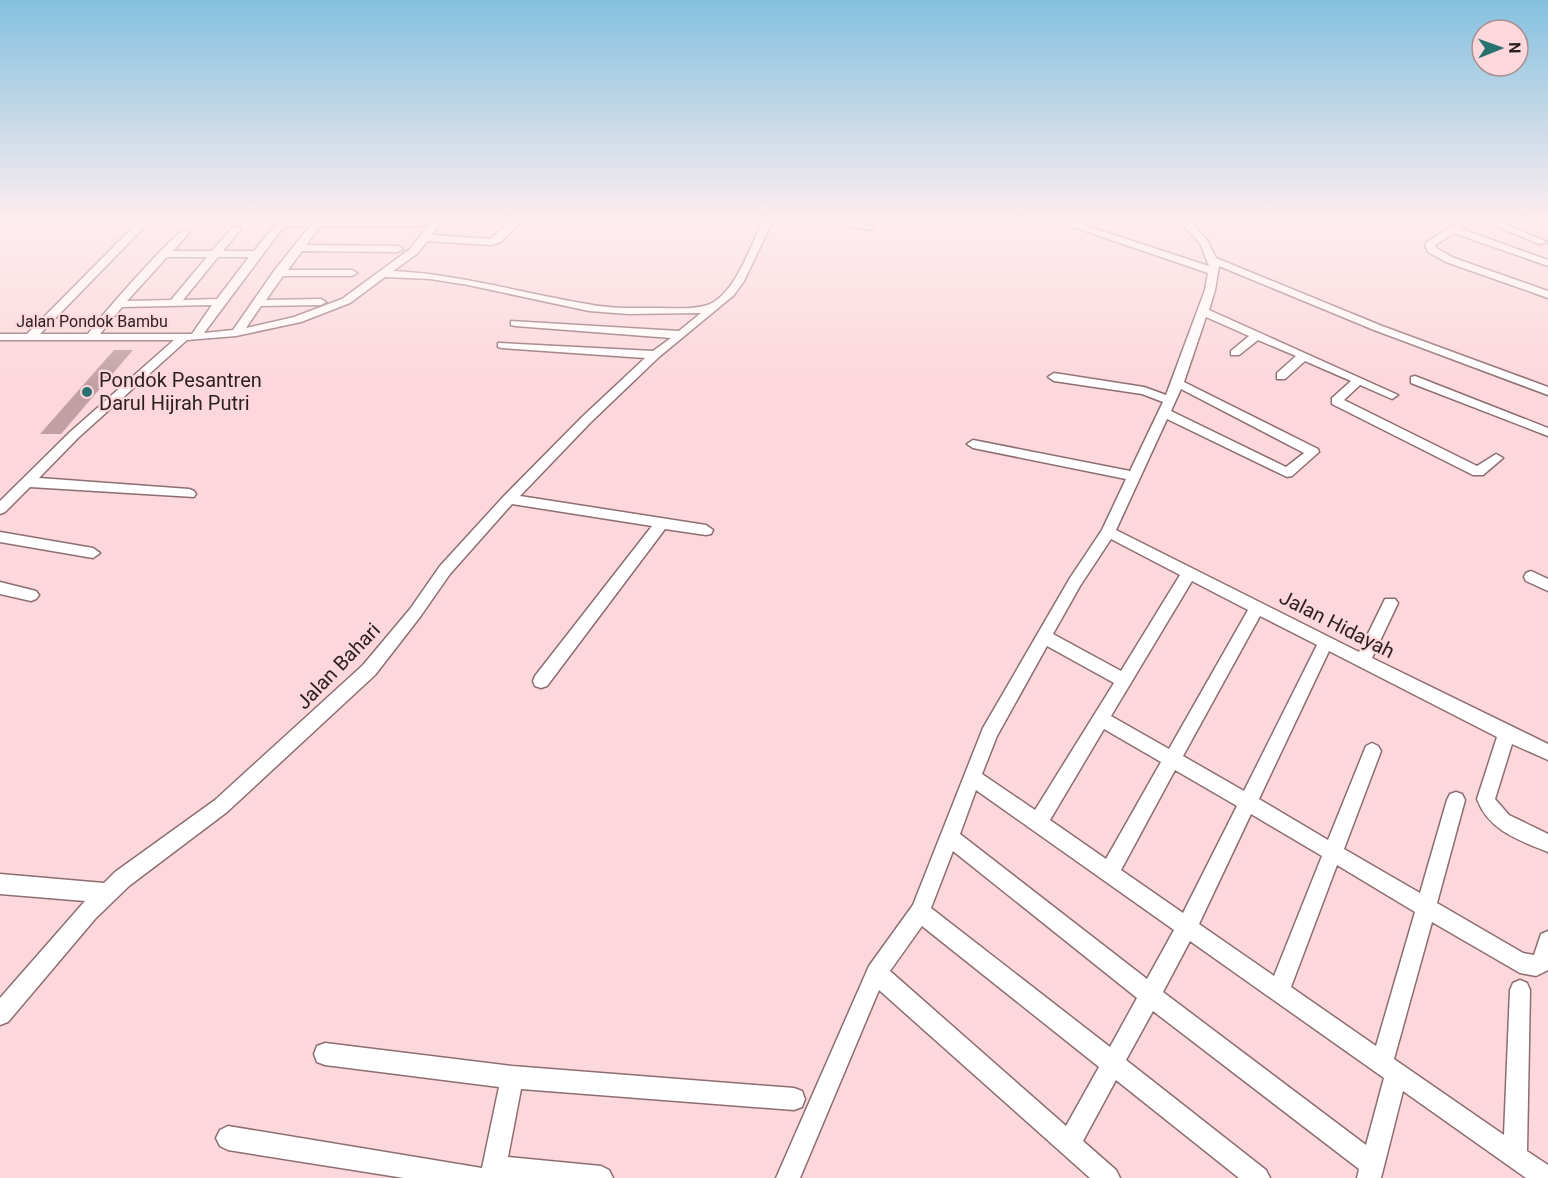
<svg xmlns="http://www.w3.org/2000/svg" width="1548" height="1178" viewBox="0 0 1548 1178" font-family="Roboto,sans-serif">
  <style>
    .building { fill: #c19fa2 }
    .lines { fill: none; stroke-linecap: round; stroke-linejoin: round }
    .minor-casing { stroke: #8d6d70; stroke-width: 3 }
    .minor { fill: #fff; fill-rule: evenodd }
    .poi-dot { fill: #277270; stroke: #fcd7db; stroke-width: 2 }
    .labels { text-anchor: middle; stroke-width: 4.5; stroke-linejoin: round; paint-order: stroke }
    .far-street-label { font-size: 16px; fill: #2c1f20; stroke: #fcd7db }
    .poi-label { font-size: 20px; fill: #2c1f20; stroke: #fcd7db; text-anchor: start }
    .street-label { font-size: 20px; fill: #2c1f20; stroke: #fcd7db }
  </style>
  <rect width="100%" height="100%" fill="#fcd7db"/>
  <path class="building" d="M 114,350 L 133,350 L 61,434 L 40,434 Z"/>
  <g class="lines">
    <g class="minor-casing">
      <path id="minor" d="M 140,220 L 151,220 L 40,334 L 88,334 C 99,318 171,236 184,230 L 189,233 L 173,251 L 212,251 L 233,227 L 236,226 L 241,229 L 223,251 L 254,251 L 279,220 L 423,220 L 427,223 L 422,226 L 320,226 L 306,245 L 398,246 L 403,249 L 398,252 L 302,251 L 288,270 L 352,270 L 357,273 L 352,276 L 283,276 L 266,300 L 321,299 L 326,302 L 321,305 L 261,306 L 246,328 L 294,317 L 342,299 L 410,249 L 433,220 L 443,220 L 431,235 L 491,239 L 511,220 L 521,221 L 501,242 L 492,245 L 427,241 L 418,253 L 393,271 C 459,274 522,293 587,304 C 611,309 636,308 660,308 C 676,308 695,310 710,304 C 735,293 752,244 763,220 L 773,220 L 744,281 L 734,295 L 659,357 L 590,423 L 520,496 L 706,525 L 713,530 L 711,534 L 706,535 L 665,529 L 547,686 L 541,688 L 535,686 L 533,681 L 535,676 L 652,526 L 512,504 L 450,574 L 420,617 L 375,675 L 227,812 L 129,886 L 95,919 L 8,1022 L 0,1025 L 0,998 L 85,901 L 0,894 L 0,874 L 104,883 L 115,872 L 215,800 L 363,665 L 410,609 L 440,566 L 504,496 L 582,417 L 645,358 L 502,348 L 498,347 L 498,343 L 653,351 L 671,338 L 515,326 L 511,325 L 511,321 L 679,331 L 701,313 L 628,314 L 589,311 L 468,285 L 430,279 L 385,277 L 350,303 L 301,322 L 236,336 L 187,340 L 78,438 L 39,478 L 189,489 L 194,491 L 196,494 L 194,497 L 30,487 L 5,512 L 0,514 L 0,501 L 70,432 L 174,340 L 0,340 L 0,334 L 27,334 ZM 284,226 L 310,226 L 274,271 L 233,330 L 204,333 ZM 167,257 L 207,257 L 171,300 L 127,301 ZM 218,257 L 249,257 L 217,299 L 183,300 ZM 212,305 L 192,334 L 100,334 L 122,307 Z
        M 819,220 L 844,220 L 874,227 L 869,230 Z
        M 1053,220 L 1068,220 L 1209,266 L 1200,243 L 1178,220 L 1189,220 L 1207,240 L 1216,258 L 1382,326 L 1548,387 L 1548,395 L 1374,330 L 1219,266 L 1215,290 L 1209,310 L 1398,395 L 1392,399 L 1360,385 L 1344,400 L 1477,466 L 1496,454 L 1503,458 L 1483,475 L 1473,475 L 1332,404 L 1332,398 L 1351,381 L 1305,361 L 1285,379 L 1277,379 L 1277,373 L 1296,356 L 1258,340 L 1239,355 L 1231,355 L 1231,351 L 1249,336 L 1206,317 L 1184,382 L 1318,449 L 1319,452 L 1292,476 L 1287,477 L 1167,419 L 1116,530 L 1359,652 L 1385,599 L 1395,599 L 1398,603 L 1372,658 L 1548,744 L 1548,760 L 1512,744 L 1495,799 L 1509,815 L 1548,834 L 1548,852 C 1519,840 1489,831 1477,799 L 1497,737 L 1329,651 L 1259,799 L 1328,840 L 1366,746 L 1372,743 L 1378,746 L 1381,751 L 1344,849 L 1420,893 L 1447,800 L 1450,794 L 1456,792 L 1462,794 L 1465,800 L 1437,903 L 1523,953 L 1534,955 L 1541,934 L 1548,931 L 1548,970 L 1536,976 L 1520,973 L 1432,922 L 1394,1059 L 1504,1135 L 1510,990 L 1513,983 L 1520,980 L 1527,983 L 1530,990 L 1527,1151 L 1548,1165 L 1548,1178 L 1526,1178 L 1403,1091 L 1381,1178 L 1357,1178 L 1359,1169 L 1153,1011 L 1126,1060 L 1266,1170 L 1270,1178 L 1239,1178 L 1116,1080 L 1083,1141 L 1116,1170 L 1120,1178 L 1090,1178 L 879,990 L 800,1178 L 776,1178 L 869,966 L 913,905 L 983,728 L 1070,578 L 1102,530 L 1126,479 L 973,448 L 967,444 L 973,440 L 1130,471 L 1163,402 L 1142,394 L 1054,381 L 1048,377 L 1054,373 L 1144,387 L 1166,395 L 1205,290 L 1208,273 ZM 1181,389 L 1304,453 L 1286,467 L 1171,411 ZM 1111,539 L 1180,575 L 1121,671 L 1053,634 L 1080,586 ZM 1192,581 L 1248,610 L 1169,749 L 1111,716 ZM 1260,616 L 1317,645 L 1244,791 L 1183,756 ZM 1047,646 L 1114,683 L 1035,810 L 982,774 L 997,736 ZM 1104,729 L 1161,762 L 1106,859 L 1050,820 ZM 1175,770 L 1237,806 L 1183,913 L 1121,870 ZM 976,790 L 1174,930 L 1147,979 L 960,834 ZM 1251,814 L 1322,856 L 1274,976 L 1199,924 ZM 953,851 L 1137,998 L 1110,1047 L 931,908 ZM 1337,865 L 1415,912 L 1376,1046 L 1291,987 ZM 922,926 L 1099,1067 L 1066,1126 L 890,971 ZM 1190,941 L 1384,1078 L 1366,1145 L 1163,992 Z
        M 1462,220 L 1474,220 L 1461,229 L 1548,260 L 1548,266 L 1454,233 L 1435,245 L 1436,248 L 1454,258 L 1548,291 L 1548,298 L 1446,262 L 1428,252 L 1425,244 L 1427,242 Z
        M 1481,220 L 1495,220 L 1547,242 L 1539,244 Z
        M 1415,376 L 1548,428 L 1548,436 L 1411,383 L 1411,377 Z
        M 0,532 L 93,548 L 100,553 L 93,558 L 0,542 Z
        M 1531,571 L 1548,579 L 1548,591 L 1526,581 L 1524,577 L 1526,573 Z
        M 0,582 L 36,591 L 39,595 L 36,599 L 31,601 L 0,594 Z
        M 325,1043 L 512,1066 L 794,1088 L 802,1091 L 805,1099 L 802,1107 L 794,1110 L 521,1089 L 508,1157 L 601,1166 L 609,1170 L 613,1178 L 404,1178 L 228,1150 L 220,1146 L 216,1138 L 220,1130 L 228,1126 L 482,1168 L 499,1087 L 325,1065 L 317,1062 L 314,1054 L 317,1046 Z"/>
    </g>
    <use href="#minor" class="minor"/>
  </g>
  <linearGradient id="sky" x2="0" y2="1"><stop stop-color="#84c1df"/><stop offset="0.57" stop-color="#feedef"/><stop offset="1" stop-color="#feedef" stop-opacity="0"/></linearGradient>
  <rect width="1548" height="385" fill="url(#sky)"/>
  <circle class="poi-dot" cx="87" cy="392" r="6"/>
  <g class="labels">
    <g class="far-street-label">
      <text x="92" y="327">Jalan Pondok Bambu</text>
    </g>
    <g class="poi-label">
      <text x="99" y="387">Pondok Pesantren<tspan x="99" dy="23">Darul Hijrah Putri</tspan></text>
    </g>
    <g class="street-label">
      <text transform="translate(1337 624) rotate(27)" y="7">Jalan Hidayah</text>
      <text transform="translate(338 666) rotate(-46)" y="7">Jalan Bahari</text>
    </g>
  </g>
  <g transform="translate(1500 48) rotate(89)"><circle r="28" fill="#fcd7db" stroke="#a98d90" stroke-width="1.5"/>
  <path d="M0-4.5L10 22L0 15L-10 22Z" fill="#277270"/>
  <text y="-9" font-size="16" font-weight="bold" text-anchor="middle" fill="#2c1f20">N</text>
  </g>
</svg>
